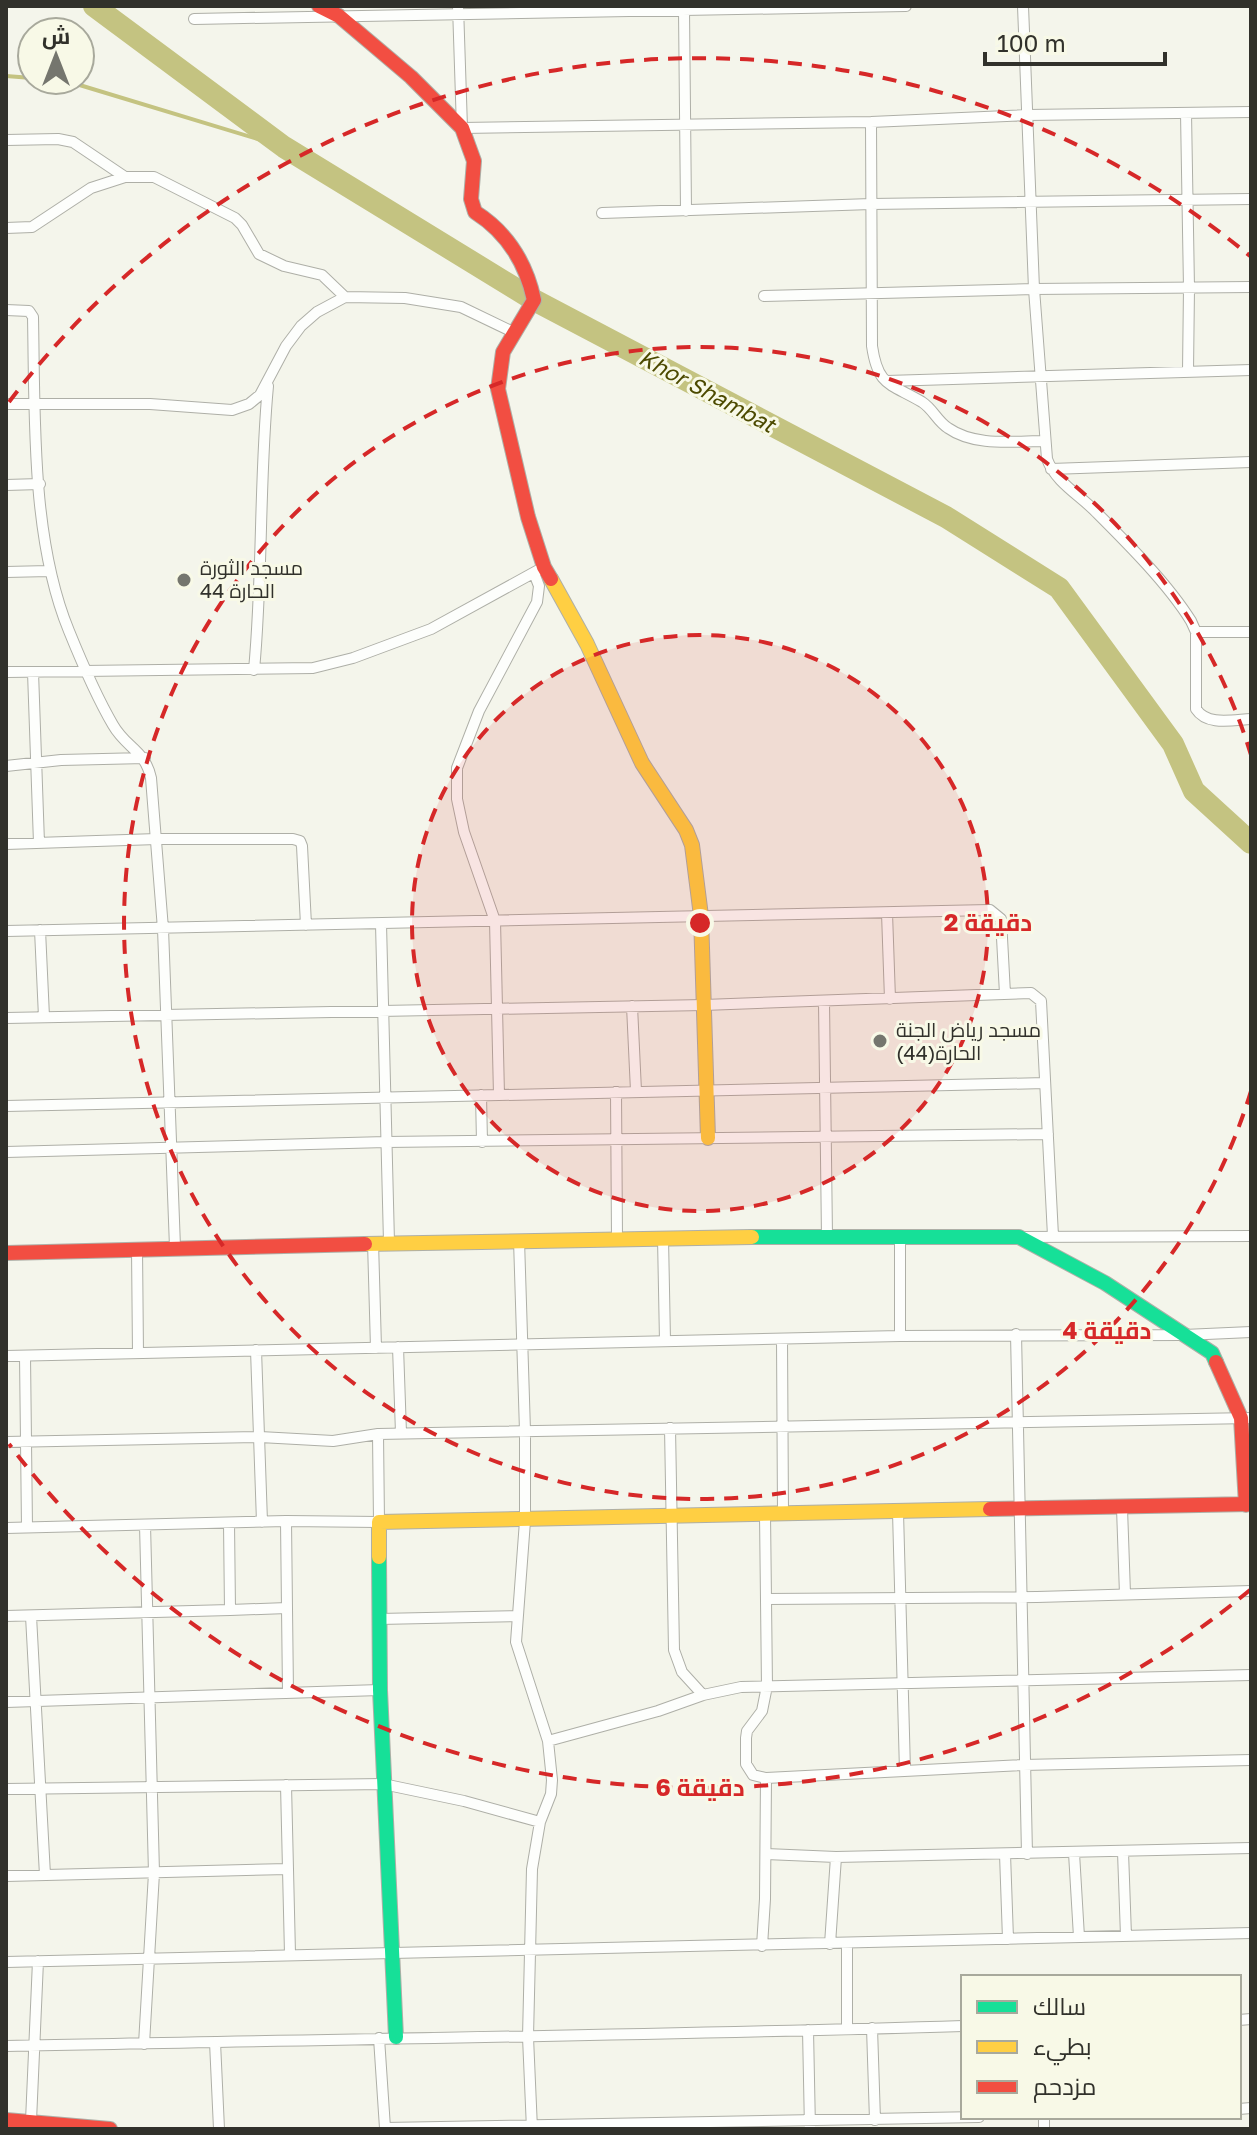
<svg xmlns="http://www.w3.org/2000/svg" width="1257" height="2135" viewBox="0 0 1257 2135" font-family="'Golos Text',Cairo,sans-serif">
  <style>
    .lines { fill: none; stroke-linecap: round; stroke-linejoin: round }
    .stream { stroke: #c4c381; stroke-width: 4 }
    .river { stroke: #c4c381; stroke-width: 22 }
    .street-casing { stroke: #aeafa7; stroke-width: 12 }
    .fast-casing { stroke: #aeafa7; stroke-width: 16 }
    .slow-casing { stroke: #aeafa7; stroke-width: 16 }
    .jam-casing { stroke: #aeafa7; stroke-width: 16 }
    .street { stroke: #fdfefc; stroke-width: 10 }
    .fast { stroke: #16e098; stroke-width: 14 }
    .slow { stroke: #ffcf43; stroke-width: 14 }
    .jam { stroke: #f24e42; stroke-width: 14 }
    .ring { fill: none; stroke: #d62828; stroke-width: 4; stroke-dasharray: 14 10 }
    .poi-dot { fill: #75766e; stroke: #f8f9e7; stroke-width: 3 }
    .labels { text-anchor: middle; stroke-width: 6; stroke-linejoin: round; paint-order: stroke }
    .poi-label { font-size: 20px; fill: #31312b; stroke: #f8f9e7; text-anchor: start }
    .water-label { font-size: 22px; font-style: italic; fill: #4c4a00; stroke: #f8f9e7 }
    .centre { fill: #d62828; stroke: #f8f9e7; stroke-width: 4 }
    .ring-label { font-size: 24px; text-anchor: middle; font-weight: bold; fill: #d62828; stroke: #f8f9e7; stroke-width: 6; stroke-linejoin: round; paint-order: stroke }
  </style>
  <rect width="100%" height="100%" fill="#f4f5eb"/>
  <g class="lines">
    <path class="stream" d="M 6,76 L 32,78
      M 63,80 L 284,147"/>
    <path class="river" d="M 94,6 L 284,147 L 534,300 L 946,517 L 1059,588 L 1173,744 L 1194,791 L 1251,843"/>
    <g class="street-casing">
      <path id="street" d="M 458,6 L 462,128 L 871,122 L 1027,115 L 1251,112
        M 1023,6 L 1034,289 L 1047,459 C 1056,483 1080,495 1097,513 C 1128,544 1168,584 1191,621 L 1196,632 L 1196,709 C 1207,726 1232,720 1251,719
        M 684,10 L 686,211
        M 194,19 L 906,6
        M 1186,113 L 1189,288 L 1188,371
        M 871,122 L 872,346 C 878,387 890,383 922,402 C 933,409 937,421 948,428 C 975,447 1014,441 1045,441
        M 6,140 L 58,139 L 73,142 L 125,177
        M 602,213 L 871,204 L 1251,199
        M 6,228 L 32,227 L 91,188 L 125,177 L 154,177 L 235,218 L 242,225 L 259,254 L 284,266 L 322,275 L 345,297
        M 764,296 L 1034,289 L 1251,287
        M 6,310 L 29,311 L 33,317 C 35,417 31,539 69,631 C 82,663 96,696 113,725 C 126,748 145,750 151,778 L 163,929 L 175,1247
        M 887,381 L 1251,370
        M 6,404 L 150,404 L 232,410 L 249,404 L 260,395 L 286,346 L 301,326 L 317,312 L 345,297 L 405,298 L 461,307 L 513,332
        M 1051,469 L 1251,462
        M 6,485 L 40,484
        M 6,572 L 49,571
        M 1196,632 L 1251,632
        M 254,670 C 263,575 259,481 268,386
        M 6,672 L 313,668 L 353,658 L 431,629 L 544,567
        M 33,672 L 39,843
        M 6,766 L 61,760 L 145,758
        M 6,844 L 157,839 L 293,839 L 300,841 L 302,846 L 306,925
        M 887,913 L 890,999
        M 381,924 L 389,1242
        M 40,930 L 44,1017
        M 6,931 L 990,910 L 1001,919 L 1005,994
        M 824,1002 L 827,1236
        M 632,1006 L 636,1091
        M 6,1018 L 704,1005 L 1031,993 L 1041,1001 L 1053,1236
        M 616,1092 L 617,1238
        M 481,1095 L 482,1142
        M 499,1095 L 495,921 L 464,832 L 457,799 L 457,768 L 479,711 L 537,602 L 539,586 L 534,573
        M 6,1106 L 1045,1083
        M 6,1152 L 386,1142 L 1048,1134
        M 900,1235 L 900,1336
        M 1021,1237 L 1251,1236
        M 663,1238 L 665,1341
        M 519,1240 L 525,1431 L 525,1521 L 516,1642 L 548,1741 L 552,1780 L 551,1794 L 540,1822 L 532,1869 L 528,2037 L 532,2129
        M 373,1242 L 376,1348
        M 137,1248 L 138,1353
        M 1016,1334 L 1027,1854
        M 782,1339 L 783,1514
        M 398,1347 L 401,1433
        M 256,1350 L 262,1522
        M 6,1356 L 900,1336 L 1184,1335 L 1251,1332
        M 25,1356 L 27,1527
        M 670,1428 L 674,1650 L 682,1672 L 703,1695
        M 378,1434 L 1251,1418
        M 6,1442 L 260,1437 L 333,1441 L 378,1434 L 379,1522 L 286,1521 L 287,1608 L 230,1610 L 229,1523
        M 1122,1508 L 1125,1594
        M 898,1512 L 905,1771
        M 765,1514 L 767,1686 L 762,1711 L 747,1731 L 746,1738 L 746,1764 L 753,1775 L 766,1778 L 1023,1765 L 1251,1760
        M 6,1528 L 286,1521
        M 767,1599 L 1037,1597 L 1251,1591
        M 287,1608 L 288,1693
        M 6,1616 L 230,1610
        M 31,1616 L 45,1875
        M 379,1619 L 517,1616
        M 6,1702 L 380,1690
        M 548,1741 L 658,1711 L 703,1695 L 741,1687 L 1251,1675
        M 286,1785 L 290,1954
        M 6,1789 L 383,1784 L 464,1801 L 540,1822
        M 1123,1852 L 1126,1936
        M 1074,1853 L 1079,1937
        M 766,1854 L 836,1857 L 1251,1848
        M 1005,1854 L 1008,1939
        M 6,1876 L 288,1869
        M 830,1944 L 836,1857
        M 762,1946 L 765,1899 L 766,1778
        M 6,1962 L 1251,1933
        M 1239,2020 L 1251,2019
        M 872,2028 L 875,2120
        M 847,2029 L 847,1943
        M 808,2030 L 810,2129
        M 379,2038 L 385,2128 L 979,2117
        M 215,2042 L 219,2129
        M 144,2044 L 154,1873 L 145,1525
        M 6,2046 C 325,2039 644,2036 963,2026
        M 1239,2109 L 1251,2108
        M 31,2121 L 38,1961
        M 1044,2129 L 1044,2117"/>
    </g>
    <g class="fast-casing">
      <path id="fast" d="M 752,1237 L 1019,1237 L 1105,1283 L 1212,1353 L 1216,1362
        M 379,1557 L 380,1690 L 396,2037"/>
    </g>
    <g class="slow-casing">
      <path id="slow" d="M 551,579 L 587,644 L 642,763 L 686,830 L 692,845 L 701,916 L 708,1138
        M 365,1244 L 752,1237
        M 379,1557 L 379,1522 L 990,1509"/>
    </g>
    <g class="jam-casing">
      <path id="jam" d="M 319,6 L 339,16 L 411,77 L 462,128 L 474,161 L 471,199 L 475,212 C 508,233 526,263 534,300 L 503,352 L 498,389 L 528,517 L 544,567 L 551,579
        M 6,1253 L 365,1244
        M 1216,1362 L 1241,1418 L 1246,1505
        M 990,1509 L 1251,1504
        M 6,2120 L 110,2129"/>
    </g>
    <use href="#street" class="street"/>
    <use href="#fast" class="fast"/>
    <use href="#slow" class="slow"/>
    <use href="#jam" class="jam"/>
  </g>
  <circle cx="700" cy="923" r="288" fill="#d62828" fill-opacity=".12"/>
  <g class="ring">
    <circle cx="700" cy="923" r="288"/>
    <path d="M1251 1091A576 576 0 1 1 1251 755"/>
    <path d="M1250 1590A865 865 0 0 1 9 1444M9 402A865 865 0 0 1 1250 256"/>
  </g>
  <g class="poi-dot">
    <circle cx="184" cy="580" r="8"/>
    <circle cx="880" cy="1041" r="8"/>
  </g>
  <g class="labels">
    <g class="poi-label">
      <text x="200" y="575">مسجد الثورة<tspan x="200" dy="23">الحارة 44</tspan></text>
      <text x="896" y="1037">مسجد رياض الجنة<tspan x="896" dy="23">الحارة(44)</tspan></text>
    </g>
    <g class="water-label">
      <text transform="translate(707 391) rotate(28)" y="8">Khor Shambat</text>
    </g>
  </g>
  <circle cx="700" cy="923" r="12" class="centre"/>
  <g class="ring-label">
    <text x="988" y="931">2 دقيقة</text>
    <text x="1107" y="1339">4 دقيقة</text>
    <text x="700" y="1796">6 دقيقة</text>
  </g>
  <rect width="1257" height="2135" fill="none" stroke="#31312b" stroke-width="16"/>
  <rect x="961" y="1975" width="280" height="144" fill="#f8f9e7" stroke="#a8a99c" stroke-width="2"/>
  <rect x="977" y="2001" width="40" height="12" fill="#16e098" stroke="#a8a99c" stroke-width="2"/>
  <text x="1033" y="2015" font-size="24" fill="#31312b">سالك</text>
  <rect x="977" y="2041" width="40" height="12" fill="#ffcf43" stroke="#a8a99c" stroke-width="2"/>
  <text x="1033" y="2055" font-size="24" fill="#31312b">بطيء</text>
  <rect x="977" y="2081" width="40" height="12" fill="#f24e42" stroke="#a8a99c" stroke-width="2"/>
  <text x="1033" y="2095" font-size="24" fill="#31312b">مزدحم</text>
  <g transform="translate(56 56)"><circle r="38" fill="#f8f9e7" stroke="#a8a99c" stroke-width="2"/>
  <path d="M0-6L14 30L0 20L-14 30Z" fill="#75766e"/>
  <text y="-12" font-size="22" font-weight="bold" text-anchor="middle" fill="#31312b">ش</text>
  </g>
  <path d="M985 52v12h180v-12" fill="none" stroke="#31312b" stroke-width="4"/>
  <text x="997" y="52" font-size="24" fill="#31312b" stroke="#f8f9e7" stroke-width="6" paint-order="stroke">100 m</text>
</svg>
